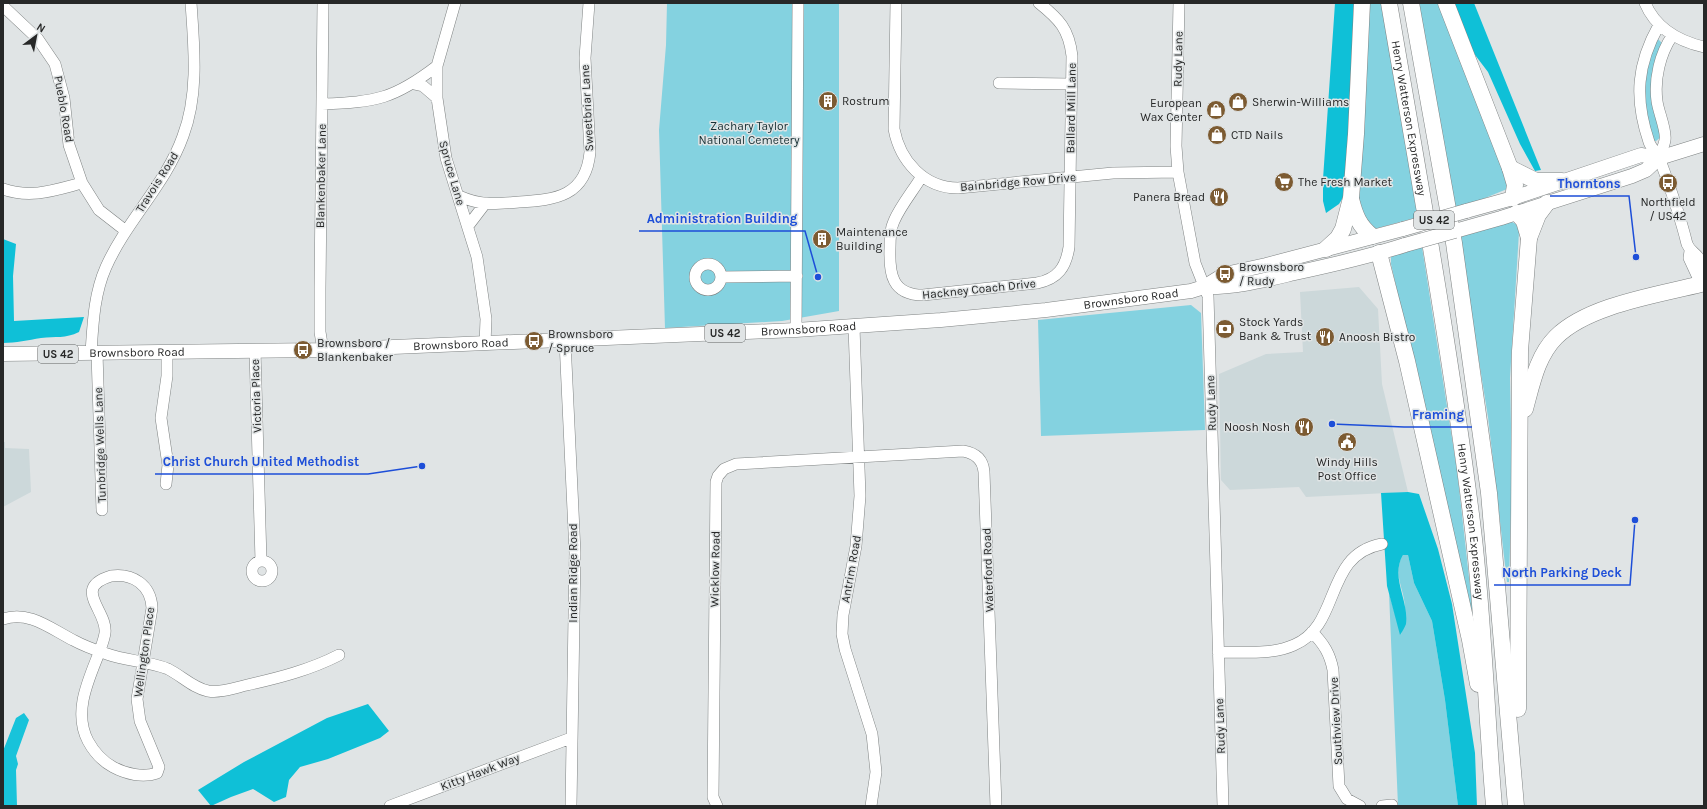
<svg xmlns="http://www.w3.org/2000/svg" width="1707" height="809" viewBox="0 0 1707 809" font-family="Karla,sans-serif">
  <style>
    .built { fill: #ccd8da }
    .green { fill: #84d2e0 }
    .forest { fill: #0fc0d7 }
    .water { fill: #18c3da }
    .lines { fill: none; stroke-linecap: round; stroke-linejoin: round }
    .minor-casing { stroke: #7f8383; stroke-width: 12 }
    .major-casing { stroke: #7f8383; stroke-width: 15 }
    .highway-casing { stroke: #7f8383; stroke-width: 17 }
    .minor { stroke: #fff; stroke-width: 11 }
    .major { stroke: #fff; stroke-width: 14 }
    .highway { stroke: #fff; stroke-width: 16 }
    .major-bridge-casing { stroke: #7f8383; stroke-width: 15; stroke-linecap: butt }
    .major-bridge { stroke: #fff; stroke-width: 14 }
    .labels { text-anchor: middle; stroke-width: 3; stroke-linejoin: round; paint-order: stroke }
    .shield { fill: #e0e4e5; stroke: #5e6061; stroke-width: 1 }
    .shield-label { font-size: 11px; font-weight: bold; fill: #272828 }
    .street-label { font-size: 12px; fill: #272828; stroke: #e0e4e5 }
    .poi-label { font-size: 12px; fill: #272828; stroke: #e0e4e5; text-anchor: start }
    .park-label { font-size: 12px; fill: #183135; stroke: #e0e4e5 }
    .leader { fill: none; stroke: #1d4ed8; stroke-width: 1.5 }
    .callout-dot { fill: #1d4ed8; stroke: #e0e4e5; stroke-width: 1.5 }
    .callout-label { font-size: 13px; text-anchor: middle; font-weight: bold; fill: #1d4ed8; stroke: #e0e4e5; stroke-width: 3; stroke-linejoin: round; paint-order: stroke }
  </style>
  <rect width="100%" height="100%" fill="#e0e4e5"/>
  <path class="built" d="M 1359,287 L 1378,309 L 1382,384 L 1408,492 L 1306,497 L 1299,487 L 1230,490 L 1221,480 L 1219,374 L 1266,354 L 1303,352 L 1300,292 Z
    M 3,442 L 5,442 L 5,448 L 29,449 L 31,492 L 3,507 Z"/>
  <path class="green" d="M 667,3 L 839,3 L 839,311 L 782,321 L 665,328 L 659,130 L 666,45 Z
    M 1366,3 L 1381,3 L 1418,217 L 1371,230 L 1358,205 Z
    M 1419,3 L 1442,3 L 1510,179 L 1507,189 L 1473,203 L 1453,208 Z
    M 1657,38 L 1662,43 L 1661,137 L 1656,141 L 1654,141 L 1646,120 L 1644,73 Z
    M 1512,222 L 1516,224 L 1519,232 L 1510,378 L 1512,473 L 1509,582 L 1507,582 L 1488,417 L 1459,237 Z
    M 1422,247 L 1457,470 L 1476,640 L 1391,264 L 1391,256 Z
    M 1191,305 L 1201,313 L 1205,430 L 1041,436 L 1038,320 Z
    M 1403,555 L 1408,555 L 1414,583 L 1432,621 L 1445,700 L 1458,806 L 1398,806 L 1389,593 L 1401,635 C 1402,626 1405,616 1405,607 C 1404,588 1392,573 1403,555 Z"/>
  <path class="forest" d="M 1335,3 L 1354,3 L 1350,112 L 1346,158 L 1349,188 L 1339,204 L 1326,213 L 1323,201 L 1323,179 Z
    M 1453,3 L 1474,3 L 1541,170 L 1535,171 L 1520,144 L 1488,72 L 1469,47 Z
    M 3,239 L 16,244 L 13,276 L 14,321 L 84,317 L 79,332 C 65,339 56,336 41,338 C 28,340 16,343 3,343 Z
    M 1408,492 L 1419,494 L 1438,549 L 1452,604 L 1475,753 L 1477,806 L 1458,806 L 1445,700 L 1432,621 L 1414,583 L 1408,555 L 1403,555 C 1390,577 1409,600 1406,624 C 1405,627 1402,632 1400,635 L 1387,586 L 1381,493 Z
    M 368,704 L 389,731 L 380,738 L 328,759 L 300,767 L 289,780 L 286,797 L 274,802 L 253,789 L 231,797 L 211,806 L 198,790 L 244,762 L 327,718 Z"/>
  <path class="water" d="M 24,713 L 29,720 L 16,756 L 18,764 L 16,770 L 17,806 L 3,806 L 3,751 L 16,718 Z"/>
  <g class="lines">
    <g class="minor-casing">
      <path id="minor" d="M 323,3 L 320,289 L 320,332 L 323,350
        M 455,3 L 437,66 L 437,98 L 446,158 L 477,257 L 486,319 L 485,344
        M 896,3 L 894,129 C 900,161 924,188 958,188 L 1113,173 L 1178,172
        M 1179,3 L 1176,146 L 1178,172 L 1195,263 L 1208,296 L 1223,806
        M 1645,3 C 1656,29 1678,41 1704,47
        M 3,6 L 38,39 L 55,64 L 64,98 L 69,145 L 82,183 L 99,210 L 126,231
        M 1659,25 C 1637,64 1634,98 1649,142 C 1651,148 1657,153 1660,160 C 1670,187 1680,215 1687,244 C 1690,251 1694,252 1698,257 C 1703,264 1701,276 1701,284
        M 999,83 L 1070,84
        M 414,84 L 423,86 L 437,98
        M 322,104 C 376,102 394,99 437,66
        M 1659,158 C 1661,152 1664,146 1665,140 C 1667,131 1658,111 1657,101 C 1654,79 1660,54 1672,36
        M 922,176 C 913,191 901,205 894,221 C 890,229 890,239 890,248 C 889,274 892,295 923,295 L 1037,283 C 1058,279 1066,267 1069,247 L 1072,56 C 1069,29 1059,19 1039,3
        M 3,189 C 31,199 55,190 82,183
        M 459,196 C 482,206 494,204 519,202 C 556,200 586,196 590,152 L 585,58 L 589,3
        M 468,226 L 484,205
        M 1690,251 L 1689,258 L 1701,284
        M695 277a13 13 0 1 1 26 0a13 13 0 1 1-26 0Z
        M 721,277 L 797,276
        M 854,327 L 860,496 L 856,546 L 843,615 L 842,634 L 845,649 L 872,734 L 876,772 L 871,806
        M 796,330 L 798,3
        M 565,341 L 575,553 L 571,806
        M 255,351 L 261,561
        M 91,353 C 93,323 94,294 106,267 C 127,220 166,184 183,136 C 199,94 194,46 191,3
        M 97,353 L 102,510
        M 166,484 L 168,465 L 161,418 L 167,376 L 167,352
        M252 571a10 10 0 1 1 20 0a10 10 0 1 1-20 0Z
        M 111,576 C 133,573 151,585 152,608 L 137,699 L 140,721 L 159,767 L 157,773 C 143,778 126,774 113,767 C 102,761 94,752 88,741 C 73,712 88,681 99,653 C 101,647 104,640 105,633 C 108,611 71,588 111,576 Z
        M 3,619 C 29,610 51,629 73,640 C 84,646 95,650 107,654 C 126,661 149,661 168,669 C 182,676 193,688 208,691 C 221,693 234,688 247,685 C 278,678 310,670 339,655
        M 1312,632 C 1324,644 1330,654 1333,670 L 1339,786 L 1347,799 L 1360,806
        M 1218,652 C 1242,652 1272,655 1294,645 C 1342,625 1323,555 1382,544
        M 390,806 L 571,738
        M 717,806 L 713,797 L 716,482 L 718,476 L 724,469 L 736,464 L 963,451 C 975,453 983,459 984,472 L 996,806
        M 1382,806 L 1392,805"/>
    </g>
    <g class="major-casing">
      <g id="major">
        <path d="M 1466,211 L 1513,198 L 1641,155 L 1659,158 L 1704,144"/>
        <path d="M 1455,231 L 1501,218 L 1632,176 L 1646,170 L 1659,158"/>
        <path d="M 1204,287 C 1235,288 1265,280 1295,273 C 1332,265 1368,257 1405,245"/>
        <path id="s1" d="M 3,354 L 323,350 L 796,330 L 941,320 L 1046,310 L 1191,291 L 1204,287 L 1225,274 L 1266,265 L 1403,229"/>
      </g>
    </g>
    <g class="highway-casing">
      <g id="highway">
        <path id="s2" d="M 1389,3 C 1419,178 1451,353 1473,530 C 1484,622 1486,714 1494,806"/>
        <path d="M 1411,3 L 1454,243 L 1489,493 L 1516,806"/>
        <path d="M 1446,3 L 1510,168 L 1515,185 L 1513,198"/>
        <path d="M 1510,168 L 1536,181 L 1562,181"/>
        <path d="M 1351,199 C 1355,215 1359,226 1372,236"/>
        <path d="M 1517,213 L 1524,221 L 1529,238"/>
        <path d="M 1326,249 L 1338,238 L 1343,229 L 1351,198 L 1356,134 L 1362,3"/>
        <path d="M 1379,253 L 1407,361 L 1470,640 L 1478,684"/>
        <path d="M 1525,409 C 1532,384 1537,356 1556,337 C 1588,305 1658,295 1701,284"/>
        <path d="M 1518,709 L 1520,351 L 1529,238 L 1538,215 L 1547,203"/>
      </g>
    </g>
    <use href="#minor" class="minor"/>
    <use href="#major" class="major"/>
    <use href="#highway" class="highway"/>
    <g class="major-bridge-casing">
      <path id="major-bridge" d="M 1403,229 L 1466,211
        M 1405,245 L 1455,231"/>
    </g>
    <use href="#major-bridge" class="major-bridge"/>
  </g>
  <defs>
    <g id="building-disc" transform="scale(1)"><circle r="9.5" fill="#7c5b32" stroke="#e0e4e5"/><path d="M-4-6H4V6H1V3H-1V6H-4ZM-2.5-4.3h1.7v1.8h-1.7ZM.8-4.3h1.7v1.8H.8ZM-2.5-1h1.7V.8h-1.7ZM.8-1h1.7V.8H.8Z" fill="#fff"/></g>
    <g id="shop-disc" transform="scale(1)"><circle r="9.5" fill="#7c5b32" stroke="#e0e4e5"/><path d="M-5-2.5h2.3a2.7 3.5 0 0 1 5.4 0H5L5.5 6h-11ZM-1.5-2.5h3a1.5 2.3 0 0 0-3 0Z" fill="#fff"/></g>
    <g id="supermarket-disc" transform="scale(1)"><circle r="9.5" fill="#7c5b32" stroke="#e0e4e5"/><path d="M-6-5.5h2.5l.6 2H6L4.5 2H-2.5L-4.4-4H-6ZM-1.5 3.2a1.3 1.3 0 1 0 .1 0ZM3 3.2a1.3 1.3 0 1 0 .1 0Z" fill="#fff"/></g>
    <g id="bus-disc" transform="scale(1)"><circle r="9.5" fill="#7c5b32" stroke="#e0e4e5"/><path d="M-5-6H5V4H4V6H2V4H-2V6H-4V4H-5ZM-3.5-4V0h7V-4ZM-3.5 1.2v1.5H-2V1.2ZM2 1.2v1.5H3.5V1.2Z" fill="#fff"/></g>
    <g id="restaurant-disc" transform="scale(1)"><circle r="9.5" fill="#7c5b32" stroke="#e0e4e5"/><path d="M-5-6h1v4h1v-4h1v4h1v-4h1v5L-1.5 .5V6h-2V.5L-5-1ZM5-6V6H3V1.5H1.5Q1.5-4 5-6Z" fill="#fff"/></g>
    <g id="bank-disc" transform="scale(1)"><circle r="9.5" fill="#7c5b32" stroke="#e0e4e5"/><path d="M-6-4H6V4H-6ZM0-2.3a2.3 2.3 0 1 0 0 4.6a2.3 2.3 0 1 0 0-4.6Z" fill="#fff"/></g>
    <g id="civic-disc" transform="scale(1)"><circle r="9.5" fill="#7c5b32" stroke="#e0e4e5"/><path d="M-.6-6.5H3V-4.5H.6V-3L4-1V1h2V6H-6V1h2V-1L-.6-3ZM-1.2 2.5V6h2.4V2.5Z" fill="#fff"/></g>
  </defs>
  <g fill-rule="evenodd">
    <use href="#building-disc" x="828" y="101"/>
    <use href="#shop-disc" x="1238" y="102"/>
    <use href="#shop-disc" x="1216" y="110"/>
    <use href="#shop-disc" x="1217" y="135"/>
    <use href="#supermarket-disc" x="1284" y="182"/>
    <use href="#bus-disc" x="1668" y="183"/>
    <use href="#restaurant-disc" x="1219" y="197"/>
    <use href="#building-disc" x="822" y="239"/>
    <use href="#bus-disc" x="1225" y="274"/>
    <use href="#bank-disc" x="1225" y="329"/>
    <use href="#restaurant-disc" x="1325" y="337"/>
    <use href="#bus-disc" x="534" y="341"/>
    <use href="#bus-disc" x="303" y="350"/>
    <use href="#restaurant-disc" x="1304" y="427"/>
    <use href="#civic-disc" x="1347" y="442"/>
  </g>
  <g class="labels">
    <g class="shield">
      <rect x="1414" y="211" width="40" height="18" rx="3"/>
      <rect x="705" y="324" width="40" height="18" rx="3"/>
      <rect x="38" y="345" width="40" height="18" rx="3"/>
    </g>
    <g class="shield-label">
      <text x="1434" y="224">US 42</text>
      <text x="725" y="337">US 42</text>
      <text x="58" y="358">US 42</text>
    </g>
    <g class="street-label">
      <text transform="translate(1178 59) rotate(-89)" y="4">Rudy Lane</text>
      <text transform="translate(587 108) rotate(-93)" y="4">Sweetbriar Lane</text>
      <text transform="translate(1071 108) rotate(-89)" y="4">Ballard Mill Lane</text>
      <text transform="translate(64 109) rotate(80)" y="4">Pueblo Road</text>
      <text dy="4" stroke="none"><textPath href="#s2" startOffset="117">Henry Watterson Expressway</textPath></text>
      <text transform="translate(452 173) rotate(74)" y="4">Spruce Lane</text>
      <text transform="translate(321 176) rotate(-89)" y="4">Blankenbaker Lane</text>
      <text transform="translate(157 182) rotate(-58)" y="4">Travois Road</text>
      <text transform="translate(1018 182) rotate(-5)" y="4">Bainbridge Row Drive</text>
      <text transform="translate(979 289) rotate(-6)" y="4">Hackney Coach Drive</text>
      <text dy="4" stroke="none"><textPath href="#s1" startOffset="1130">Brownsboro Road</textPath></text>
      <text dy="4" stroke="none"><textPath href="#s1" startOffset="806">Brownsboro Road</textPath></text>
      <text dy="4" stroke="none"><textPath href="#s1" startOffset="458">Brownsboro Road</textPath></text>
      <text dy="4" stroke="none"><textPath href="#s1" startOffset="134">Brownsboro Road</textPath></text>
      <text transform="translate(256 396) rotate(-92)" y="4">Victoria Place</text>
      <text transform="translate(1211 403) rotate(-92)" y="4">Rudy Lane</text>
      <text transform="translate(100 445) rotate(-92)" y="4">Tunbridge Wells Lane</text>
      <text dy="4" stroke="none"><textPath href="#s2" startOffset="525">Henry Watterson Expressway</textPath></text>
      <text transform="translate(715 569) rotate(-89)" y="4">Wicklow Road</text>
      <text transform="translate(851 569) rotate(-80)" y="4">Antrim Road</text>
      <text transform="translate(988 570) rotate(-92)" y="4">Waterford Road</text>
      <text transform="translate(573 573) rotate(-90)" y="4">Indian Ridge Road</text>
      <text transform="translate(144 652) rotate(-82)" y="4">Wellington Place</text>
      <text transform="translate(1336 721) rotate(-93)" y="4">Southview Drive</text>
      <text transform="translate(1220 726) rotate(-92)" y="4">Rudy Lane</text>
      <text transform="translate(480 772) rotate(-21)" y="4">Kitty Hawk Way</text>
    </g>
    <g class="poi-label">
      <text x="842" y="105">Rostrum</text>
      <text x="1252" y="106">Sherwin-Williams</text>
      <text x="1202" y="107" text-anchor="end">European<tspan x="1202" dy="14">Wax Center</tspan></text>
      <text x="1231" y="139">CTD Nails</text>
      <text x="1298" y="186">The Fresh Market</text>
      <text x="1205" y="201" text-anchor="end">Panera Bread</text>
      <text x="1668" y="206" text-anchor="middle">Northfield<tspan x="1668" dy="14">/ US42</tspan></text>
      <text x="836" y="236">Maintenance<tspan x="836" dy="14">Building</tspan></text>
      <text x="1239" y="271">Brownsboro<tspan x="1239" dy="14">/ Rudy</tspan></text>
      <text x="1239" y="326">Stock Yards<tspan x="1239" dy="14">Bank &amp; Trust</tspan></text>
      <text x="548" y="338">Brownsboro<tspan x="548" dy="14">/ Spruce</tspan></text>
      <text x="1339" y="341">Anoosh Bistro</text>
      <text x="317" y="347">Brownsboro /<tspan x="317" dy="14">Blankenbaker</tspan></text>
      <text x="1290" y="431" text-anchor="end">Noosh Nosh</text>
      <text x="1347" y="466" text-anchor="middle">Windy Hills<tspan x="1347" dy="14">Post Office</tspan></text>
    </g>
    <g class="park-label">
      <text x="749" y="130">Zachary Taylor<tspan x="749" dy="14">National Cemetery</tspan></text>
    </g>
  </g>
  <path class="leader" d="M1636 257L1629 196H1550M818 277L805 231H639M1332 424L1404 427H1472M422 466L368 474H155M1635 520L1630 585H1494"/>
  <g class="callout-dot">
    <circle cx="1636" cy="257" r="4"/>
    <circle cx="818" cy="277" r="4"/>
    <circle cx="1332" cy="424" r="4"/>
    <circle cx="422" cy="466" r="4"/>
    <circle cx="1635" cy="520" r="4"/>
  </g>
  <g class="callout-label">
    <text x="1589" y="188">Thorntons</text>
    <text x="722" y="223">Administration Building</text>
    <text x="1438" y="419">Framing</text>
    <text x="261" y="466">Christ Church United Methodist</text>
    <text x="1562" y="577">North Parking Deck</text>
  </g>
  <rect width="1707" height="809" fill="none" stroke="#272828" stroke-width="8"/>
  <g transform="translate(36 36) rotate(32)" stroke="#e0e4e5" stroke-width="3" paint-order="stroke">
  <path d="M0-3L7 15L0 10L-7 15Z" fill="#272828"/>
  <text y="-6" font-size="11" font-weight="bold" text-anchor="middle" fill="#272828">N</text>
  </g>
</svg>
